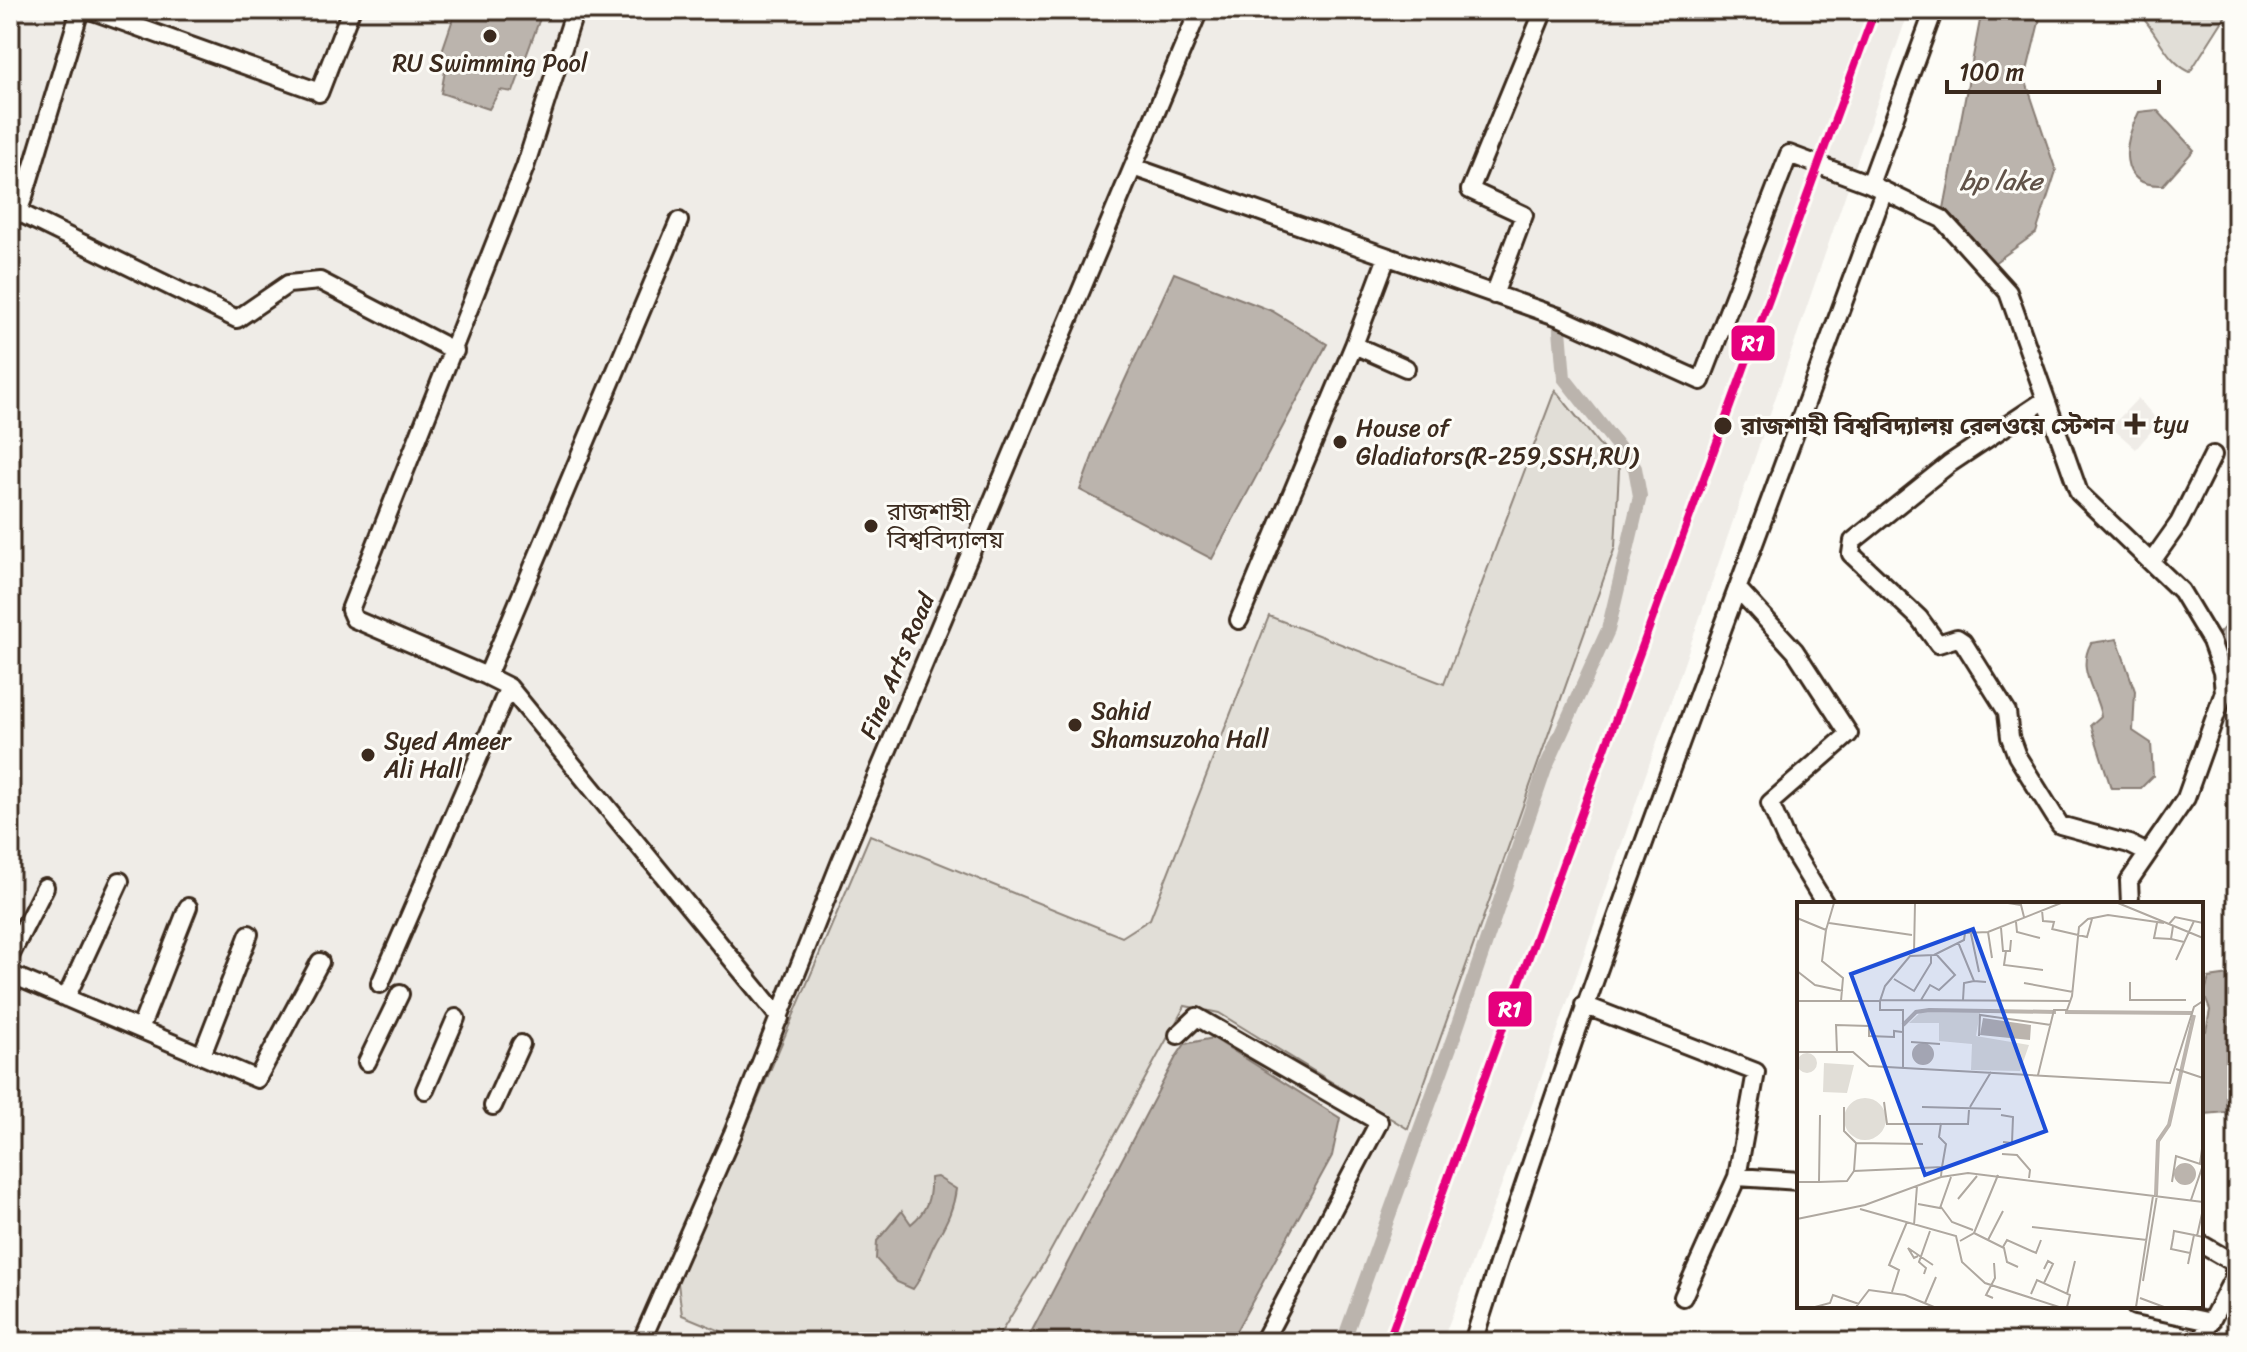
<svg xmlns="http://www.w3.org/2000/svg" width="2247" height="1352" viewBox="0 0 2247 1352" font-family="Sriracha,'Noto Sans Bengali',sans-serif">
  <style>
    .built { fill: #efece7 }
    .green { fill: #e1ded7; stroke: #8e847a; stroke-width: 2 }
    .water { fill: #bbb4ad; stroke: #887d74; stroke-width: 2 }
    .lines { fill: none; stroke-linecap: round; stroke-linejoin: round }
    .canal { stroke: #bbb4ad; stroke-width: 14 }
    .minor-casing { stroke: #3b2a1e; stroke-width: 22 }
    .minor { stroke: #fdfcf7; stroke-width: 16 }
    .rail-1-casing { stroke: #fdfcf7; stroke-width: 14 }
    .rail-1 { stroke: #e5007d; stroke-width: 8 }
    .poi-dot { fill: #3b2a1e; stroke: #fdfcf7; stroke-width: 3 }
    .labels { text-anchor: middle; stroke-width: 6; stroke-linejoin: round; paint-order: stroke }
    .poi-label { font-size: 24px; fill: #3b2a1e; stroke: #fdfcf7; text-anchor: start }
    .stop-label { font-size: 24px; font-weight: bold; fill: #3b2a1e; stroke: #fdfcf7; text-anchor: start }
    .street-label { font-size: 24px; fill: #3b2a1e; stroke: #fdfcf7 }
    .water-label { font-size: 26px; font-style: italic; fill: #615349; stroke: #fdfcf7 }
    .inset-river { fill: none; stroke: #bbb4ad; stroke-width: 4 }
    .inset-road { fill: none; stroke: #afa8a0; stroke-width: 2 }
    .view { fill: #1d4ed8; fill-opacity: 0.15; stroke: #1d4ed8; stroke-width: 4 }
    .inset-edge { fill: none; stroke: #3b2a1e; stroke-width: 4 }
    .line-badge { stroke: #fdfcf7; stroke-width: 3 }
    .badge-label { font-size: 22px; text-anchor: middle; font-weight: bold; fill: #fff }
  </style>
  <rect width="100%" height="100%" fill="#fdfcf7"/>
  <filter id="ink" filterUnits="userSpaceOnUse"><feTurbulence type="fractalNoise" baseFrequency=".0125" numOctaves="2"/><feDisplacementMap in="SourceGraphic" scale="16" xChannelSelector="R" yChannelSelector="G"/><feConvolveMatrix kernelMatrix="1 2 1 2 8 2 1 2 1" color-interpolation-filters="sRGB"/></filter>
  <g filter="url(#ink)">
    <path class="built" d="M 10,10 L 1909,10 L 1534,1099 L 1442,1342 L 10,1342 Z
      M 2138,398 L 2159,422 L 2136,449 L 2111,427 Z"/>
    <path class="green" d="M 2143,10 L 2220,10 L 2225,17 L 2190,72 C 2166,61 2158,33 2141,16 Z
      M 1555,390 L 1619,469 L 1615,547 L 1408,1129 L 1219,1013 L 1185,1006 L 1045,1261 L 995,1342 L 747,1342 L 682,1315 L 677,1275 L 747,1125 L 870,835 L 1122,937 L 1150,919 L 1269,616 L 1444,684 Z"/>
    <path class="water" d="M 456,10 L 543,10 L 513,92 L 500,90 L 489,109 L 441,93 L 445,71 L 438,63 Z
      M 1982,10 L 2042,10 L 2025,79 L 2056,171 L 2036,233 L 1987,268 L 1942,219 Z
      M 2157,110 L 2194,150 L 2163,185 C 2116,187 2123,142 2139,112 Z
      M 1174,273 L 1272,311 L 1327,344 L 1212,559 L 1080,490 L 1102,430 Z
      M 2237,615 L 2237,670 L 2218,634 Z
      M 2117,639 L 2135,691 L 2133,731 L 2151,743 L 2153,776 L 2141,788 L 2111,788 L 2091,725 L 2101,716 C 2096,689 2076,671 2091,643 Z
      M 2237,943 L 2237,1111 L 2205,1114 L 2201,1113 L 2201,1032 L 2206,1031 L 2210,1010 L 2204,995 L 2209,978 L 2237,974 Z
      M 1213,1038 L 1340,1118 L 1332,1156 L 1230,1342 L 1026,1342 L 1176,1057 L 1185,1044 Z
      M 937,1177 L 956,1189 C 953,1212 945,1224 935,1243 C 926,1259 925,1274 913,1289 L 897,1282 L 876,1259 L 877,1241 L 902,1211 L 911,1224 C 927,1211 931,1198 930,1178 Z"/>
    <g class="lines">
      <path class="canal" d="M 1343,1342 L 1454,1036 L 1545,769 L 1608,630 L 1640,496 L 1635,468 L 1564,378 L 1559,317"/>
      <g class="minor-casing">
        <path id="minor" d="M 90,10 L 314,90
          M 319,93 L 351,10
          M 1133,167 L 1559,317 L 1701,381 L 1789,154 L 1870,184 L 1942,219 L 2008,292 L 2079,493 L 2181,591 L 2211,641 L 2222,672 L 2224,692 L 2186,798 L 2129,881 L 2130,904
          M 1870,184 L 1934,10
          M 10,189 L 24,196 L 80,10
          M 24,196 L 18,212 L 237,319 L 288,284 L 320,281 L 455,351
          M 1387,257 L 1354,345 L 1406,368
          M 1494,295 L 1524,215 L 1470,190 L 1544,10
          M 2045,400 L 1949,464 L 1853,541 L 1851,554 L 1919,618 L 1938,644 L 1957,638 L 1963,642 L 2007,712 L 2010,737 L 2017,756 L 2060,825 L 2129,844 L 2147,853
          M 2152,561 L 2179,523 L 2213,455
          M 1739,590 L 1795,651 L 1849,734 L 1770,803 L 1786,840 L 1825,904
          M 1239,620 L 1354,345
          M 487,676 L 354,619 L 350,610 L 525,167 L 575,10
          M 509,687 L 780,1018
          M 10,956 L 45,887
          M 10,974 L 257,1079 L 320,962
          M 380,984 L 509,687 L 487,676 L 679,221
          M 66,998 L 120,881
          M 1584,1005 L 1756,1072 L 1737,1177
          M 140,1029 L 188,907
          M 1178,1035 L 1197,1017 L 1379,1122 L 1263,1342
          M 202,1055 L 249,934
          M 367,1062 L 400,994
          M 425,1090 L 456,1018
          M 493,1106 L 521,1044
          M 1683,1297 L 1737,1177 L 1799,1181
          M 2135,1306 L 2211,1322
          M 641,1342 L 733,1133 L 841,861 L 1199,10
          M 1473,1342 C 1596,953 1745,574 1884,191
          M 2200,1342 L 2234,1277 L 2234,1263 L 2201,1244"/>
      </g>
      <use href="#minor" class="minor"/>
      <g class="rail-1-casing">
        <path id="rail-1" d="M 1388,1342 L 1875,10"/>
      </g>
      <use href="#rail-1" class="rail-1"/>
    </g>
  </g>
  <g class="poi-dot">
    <circle cx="490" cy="36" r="8"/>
    <path d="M2131 412h8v8h8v8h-8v8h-8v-8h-8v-8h8z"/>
    <circle cx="1723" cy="426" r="10"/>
    <circle cx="1340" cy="442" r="8"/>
    <circle cx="871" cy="526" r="8"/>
    <circle cx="1075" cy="725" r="8"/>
    <circle cx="368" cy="755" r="8"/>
  </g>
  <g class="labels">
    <g class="poi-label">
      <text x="490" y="71" text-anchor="middle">RU Swimming Pool</text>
      <text x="2153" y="432">tyu</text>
      <text x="1356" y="436">House of<tspan x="1356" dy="28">Gladiators(R-259,SSH,RU)</tspan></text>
      <text x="887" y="520">রাজশাহী<tspan x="887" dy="28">বিশ্ববিদ্যালয়</tspan></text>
      <text x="1091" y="719">Sahid<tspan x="1091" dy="28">Shamsuzoha Hall</tspan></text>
      <text x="384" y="749">Syed Ameer<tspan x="384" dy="28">Ali Hall</tspan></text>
    </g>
    <g class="stop-label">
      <text x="1741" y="434">রাজশাহী বিশ্ববিদ্যালয় রেলওয়ে স্টেশন</text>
    </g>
    <g class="street-label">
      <text transform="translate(897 666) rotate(-67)" y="8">Fine Arts Road</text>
    </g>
    <g class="water-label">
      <text x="2001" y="190">bp lake</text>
    </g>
  </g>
  <g transform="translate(1797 902)">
    <rect width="406" height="406" fill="#fdfcf7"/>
    <path d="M 124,110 L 183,110 L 179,134 L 232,143 L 223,169 L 174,168 L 175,142 L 142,139 L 142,121 L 112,121 ZM0 161a10 10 0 1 1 20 0a10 10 0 1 1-20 0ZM 27,161 L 57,163 L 50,191 L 26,190 ZM47 217a21 21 0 1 1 42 0a21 21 0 1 1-42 0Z" fill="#e1ded7"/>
    <path d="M 186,116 L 234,123 L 233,138 L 183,133 ZM115 152a11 11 0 1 1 22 0a11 11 0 1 1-22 0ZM377 272a11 11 0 1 1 22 0a11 11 0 1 1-22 0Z" fill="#bbb4ad"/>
    <path class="inset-river" d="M 268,110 L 395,111M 106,123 L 119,110 L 132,108 L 259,110M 359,293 L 361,239 L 372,223 L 397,113"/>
    <path class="inset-road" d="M 211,1 L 224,3 L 227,15M 321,1 L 406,36M 245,8 L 246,19 L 257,20 L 255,28M 0,16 L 29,28 L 25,59 L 46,76 L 44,99M 219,20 L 220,30 L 243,36M 32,21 L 115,33M 360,21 L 357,36 L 374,37M 372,22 L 378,15 L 406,21M 376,24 L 374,37 L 387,40M 204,26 L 206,49 L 213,49 L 214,38M 255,27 L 290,35 L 295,17M 29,28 L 37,1M 191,30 L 195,56M 174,32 L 182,70M 161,40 L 177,79 L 189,80M 209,49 L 207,63 L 246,68M 117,51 L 118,1M 379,58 L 397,19M 0,69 L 18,83 L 46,89M 97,77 L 117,89 L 134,61 L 134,53M 333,80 L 333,98 L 389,98M 227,81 L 276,90M 84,98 L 273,99M 124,98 L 133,83 L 142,88 L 158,73 L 139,52M 166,98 L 167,81 L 177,79M 0,99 L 83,99M 182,134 L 183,113 L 254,123M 114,140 L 143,142M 0,150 L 56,150 L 72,164 L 373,181 L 397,105 L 406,99M 40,150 L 39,123 L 72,124 L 72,134 L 97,135 L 97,129 L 105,130M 106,165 L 106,108 L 83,108 L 83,99 L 88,84 L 113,54 L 137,53 L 167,38 L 168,31 L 191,30 L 264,1M 379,167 L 406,176M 241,173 L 257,108 L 270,108 L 275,94 L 282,25 L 291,17 L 311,13 L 367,21M 87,200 L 90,222 L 171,222 L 172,208M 47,205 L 47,229 L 59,241M 125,205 L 204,207M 173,205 L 194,170M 204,213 L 216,215 L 215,241 L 206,240M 144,221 L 142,235 L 149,242 L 145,265M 205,252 L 220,253 L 233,268 L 232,276M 57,269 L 59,241 L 126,242M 2,280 L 22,280 L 23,213M 22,280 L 50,279 L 57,269 L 145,265 L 144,274M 375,280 L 379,254 L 403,262 L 405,247M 161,297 L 180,274M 394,298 L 406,263M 121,302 L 143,306 L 154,275M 144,305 L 155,320 L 176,328M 63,307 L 159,334 L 165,360 L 188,381 L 262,405M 0,317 L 68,303 L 144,275 L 171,271 L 406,300M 117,323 L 120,284M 235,325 L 350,338M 177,331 L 207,346 L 210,360 L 221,365M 400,334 L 406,307M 191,338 L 206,309M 163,339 L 177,331 L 201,273M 206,345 L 210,338 L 239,351 L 244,338M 393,351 L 374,347 L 376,336 L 377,329 L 397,333M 121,354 L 117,356 L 111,346 L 136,363M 391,362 L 397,333 L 406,335M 127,372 L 129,366 L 122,360 L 133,329M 346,379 L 360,293M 247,381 L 256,362 L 251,359 L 247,367M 95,390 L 102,368 L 92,363 L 110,320M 234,392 L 240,378 L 273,393 L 270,405M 270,392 L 278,359M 196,396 L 189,393 L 198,376 L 197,361M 343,396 L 367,405M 128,401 L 139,375M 18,405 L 33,401 L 36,393 L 62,402M 59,405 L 72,388 L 108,393 L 137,405M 339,405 L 356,294"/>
    <path class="view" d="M 176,27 L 249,229 L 128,273 L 54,72 Z"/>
    <rect width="406" height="406" class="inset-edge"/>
  </g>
  <g class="line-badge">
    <rect x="1730" y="324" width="46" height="38" rx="8" fill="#e5007d"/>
    <rect x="1487" y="990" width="46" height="38" rx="8" fill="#e5007d"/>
  </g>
  <g class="badge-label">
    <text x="1753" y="351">R1</text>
    <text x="1510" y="1017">R1</text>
  </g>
  <rect width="2247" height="1352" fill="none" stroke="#fdfcf7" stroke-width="40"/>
  <rect x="20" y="20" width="2207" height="1312" fill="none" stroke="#3b2a1e" stroke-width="3" filter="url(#ink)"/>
  <path d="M1947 80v12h212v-12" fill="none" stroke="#3b2a1e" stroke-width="4"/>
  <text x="1959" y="80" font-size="24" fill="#3b2a1e" stroke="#fdfcf7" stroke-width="6" paint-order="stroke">100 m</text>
</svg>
